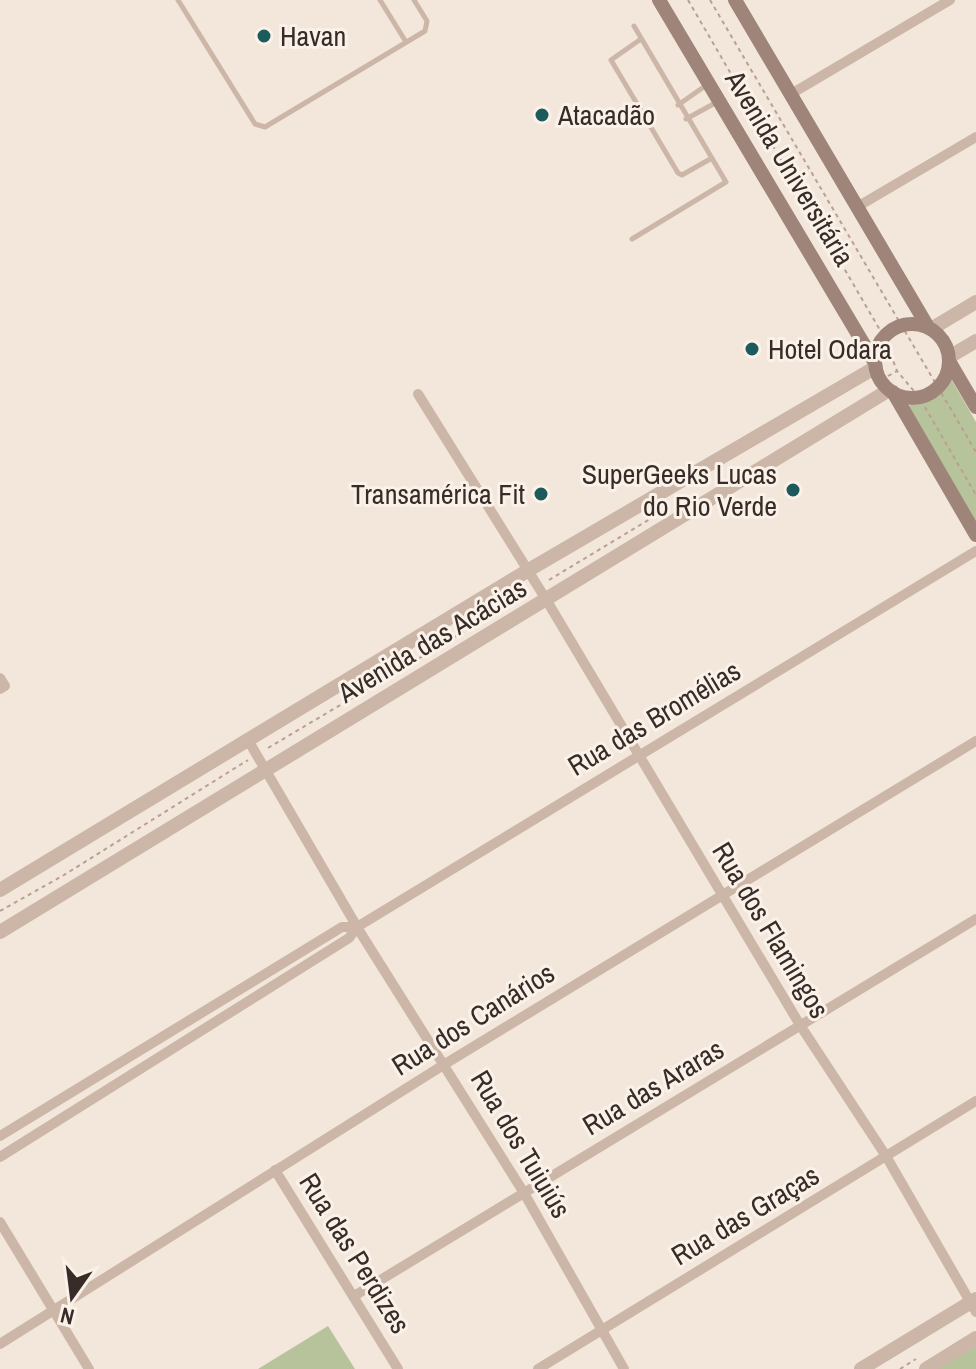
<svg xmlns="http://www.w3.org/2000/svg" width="976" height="1369" viewBox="0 0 976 1369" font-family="'Archivo Narrow',sans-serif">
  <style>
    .green { fill: #b7c39b }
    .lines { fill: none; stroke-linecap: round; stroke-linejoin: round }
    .path { stroke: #b8a092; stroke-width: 2; stroke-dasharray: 4 4; stroke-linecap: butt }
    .service { stroke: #ccb6a8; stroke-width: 5 }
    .minor { stroke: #ccb6a8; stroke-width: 10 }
    .tertiary { stroke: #ccb6a8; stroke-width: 14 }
    .secondary { stroke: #9f8579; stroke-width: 14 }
    .poi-dot { fill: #1c5a5b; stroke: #faf2e9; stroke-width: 3 }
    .labels { text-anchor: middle; stroke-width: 6; stroke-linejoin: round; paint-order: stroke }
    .poi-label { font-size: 28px; fill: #382c28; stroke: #faf2e9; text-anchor: start }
    .street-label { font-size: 28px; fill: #382c28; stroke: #faf2e9 }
  </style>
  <rect width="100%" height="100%" fill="#f3e7dc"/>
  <path class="green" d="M 951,379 L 976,422 L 976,522 L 908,406 C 925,401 942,397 951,379 Z
    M 328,1326 L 355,1369 L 258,1369 Z
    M 976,1346 L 976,1369 L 937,1369 Z"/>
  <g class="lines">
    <path class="path" d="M 688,0 L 884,337 L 897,371 L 919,397 L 976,495
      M 710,0 L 976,452
      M 888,376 L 897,371
      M 549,580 L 650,519
      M 268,748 L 527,594
      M 0,911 L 64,875 L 248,760
      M 900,1369 L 916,1359"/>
    <path class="service" d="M 178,0 L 255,124 L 265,127 L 425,31 L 427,21 L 414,0
      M 380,0 L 406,42
      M 641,39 L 611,60 L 678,173 L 682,175 L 712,158
      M 678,105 L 708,84
      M 686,119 L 717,102
      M 632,239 L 726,182 L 634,26"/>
    <path class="minor" d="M 791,94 L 950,0
      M 857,207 L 976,137
      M 418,394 L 547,601 L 800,1025 L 886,1156 L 976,1312
      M 0,678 L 5,686 L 0,689
      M 248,740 L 360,932 L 524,1193 L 624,1369
      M 0,1136 L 342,927 L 357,927
      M 0,1157 L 349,938 L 357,927 L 976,551
      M 275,1170 L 398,1369
      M 0,1222 L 89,1369
      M 354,1296 L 976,919
      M 0,1344 L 445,1064 L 976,741
      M 538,1369 L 976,1101"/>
    <path class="tertiary" d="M 931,329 L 976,302
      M 949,357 L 976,341
      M 0,890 L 527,571 L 876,367
      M 0,932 L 889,390
      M 861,1369 L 976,1299
      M 926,1369 L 976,1338"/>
    <path class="secondary" d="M 659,0 L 875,363
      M 735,0 L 928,327
      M875 361a37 37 0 1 1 74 0a37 37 0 1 1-74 0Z
      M 949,361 L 976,407
      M 893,392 L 976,535"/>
  </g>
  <g class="poi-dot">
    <circle cx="264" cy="36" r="8"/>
    <circle cx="542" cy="115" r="8"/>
    <circle cx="752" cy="349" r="8"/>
    <circle cx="793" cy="490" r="8"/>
    <circle cx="541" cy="494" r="8"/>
  </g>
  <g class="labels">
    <g class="poi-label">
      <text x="280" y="46">Havan</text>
      <text x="558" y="125">Atacadão</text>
      <text x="768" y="359">Hotel Odara</text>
      <text x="777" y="484" text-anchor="end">SuperGeeks Lucas<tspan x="777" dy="32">do Rio Verde</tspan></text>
      <text x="525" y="504" text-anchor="end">Transamérica Fit</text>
    </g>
    <g class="street-label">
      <text transform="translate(790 168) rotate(59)" y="10">Avenida Universitária</text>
      <text transform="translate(432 640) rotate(-31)" y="10">Avenida das Acácias</text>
      <text transform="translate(654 718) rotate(-31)" y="10">Rua das Bromélias</text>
      <text transform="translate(771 930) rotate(59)" y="10">Rua dos Flamingos</text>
      <text transform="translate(473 1019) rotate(-32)" y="10">Rua dos Canários</text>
      <text transform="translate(653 1087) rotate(-31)" y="10">Rua das Araras</text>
      <text transform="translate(521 1144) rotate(59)" y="10">Rua dos Tuiuiús</text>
      <text transform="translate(745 1215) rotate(-31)" y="10">Rua das Graças</text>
      <text transform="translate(355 1253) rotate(58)" y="10">Rua das Perdizes</text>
    </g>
  </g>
  <g transform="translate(72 1297) rotate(194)" stroke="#faf2e9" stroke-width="6" paint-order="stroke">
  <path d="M0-6L14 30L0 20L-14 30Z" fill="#382c28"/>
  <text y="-12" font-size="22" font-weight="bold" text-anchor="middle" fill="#382c28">N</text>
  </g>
</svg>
